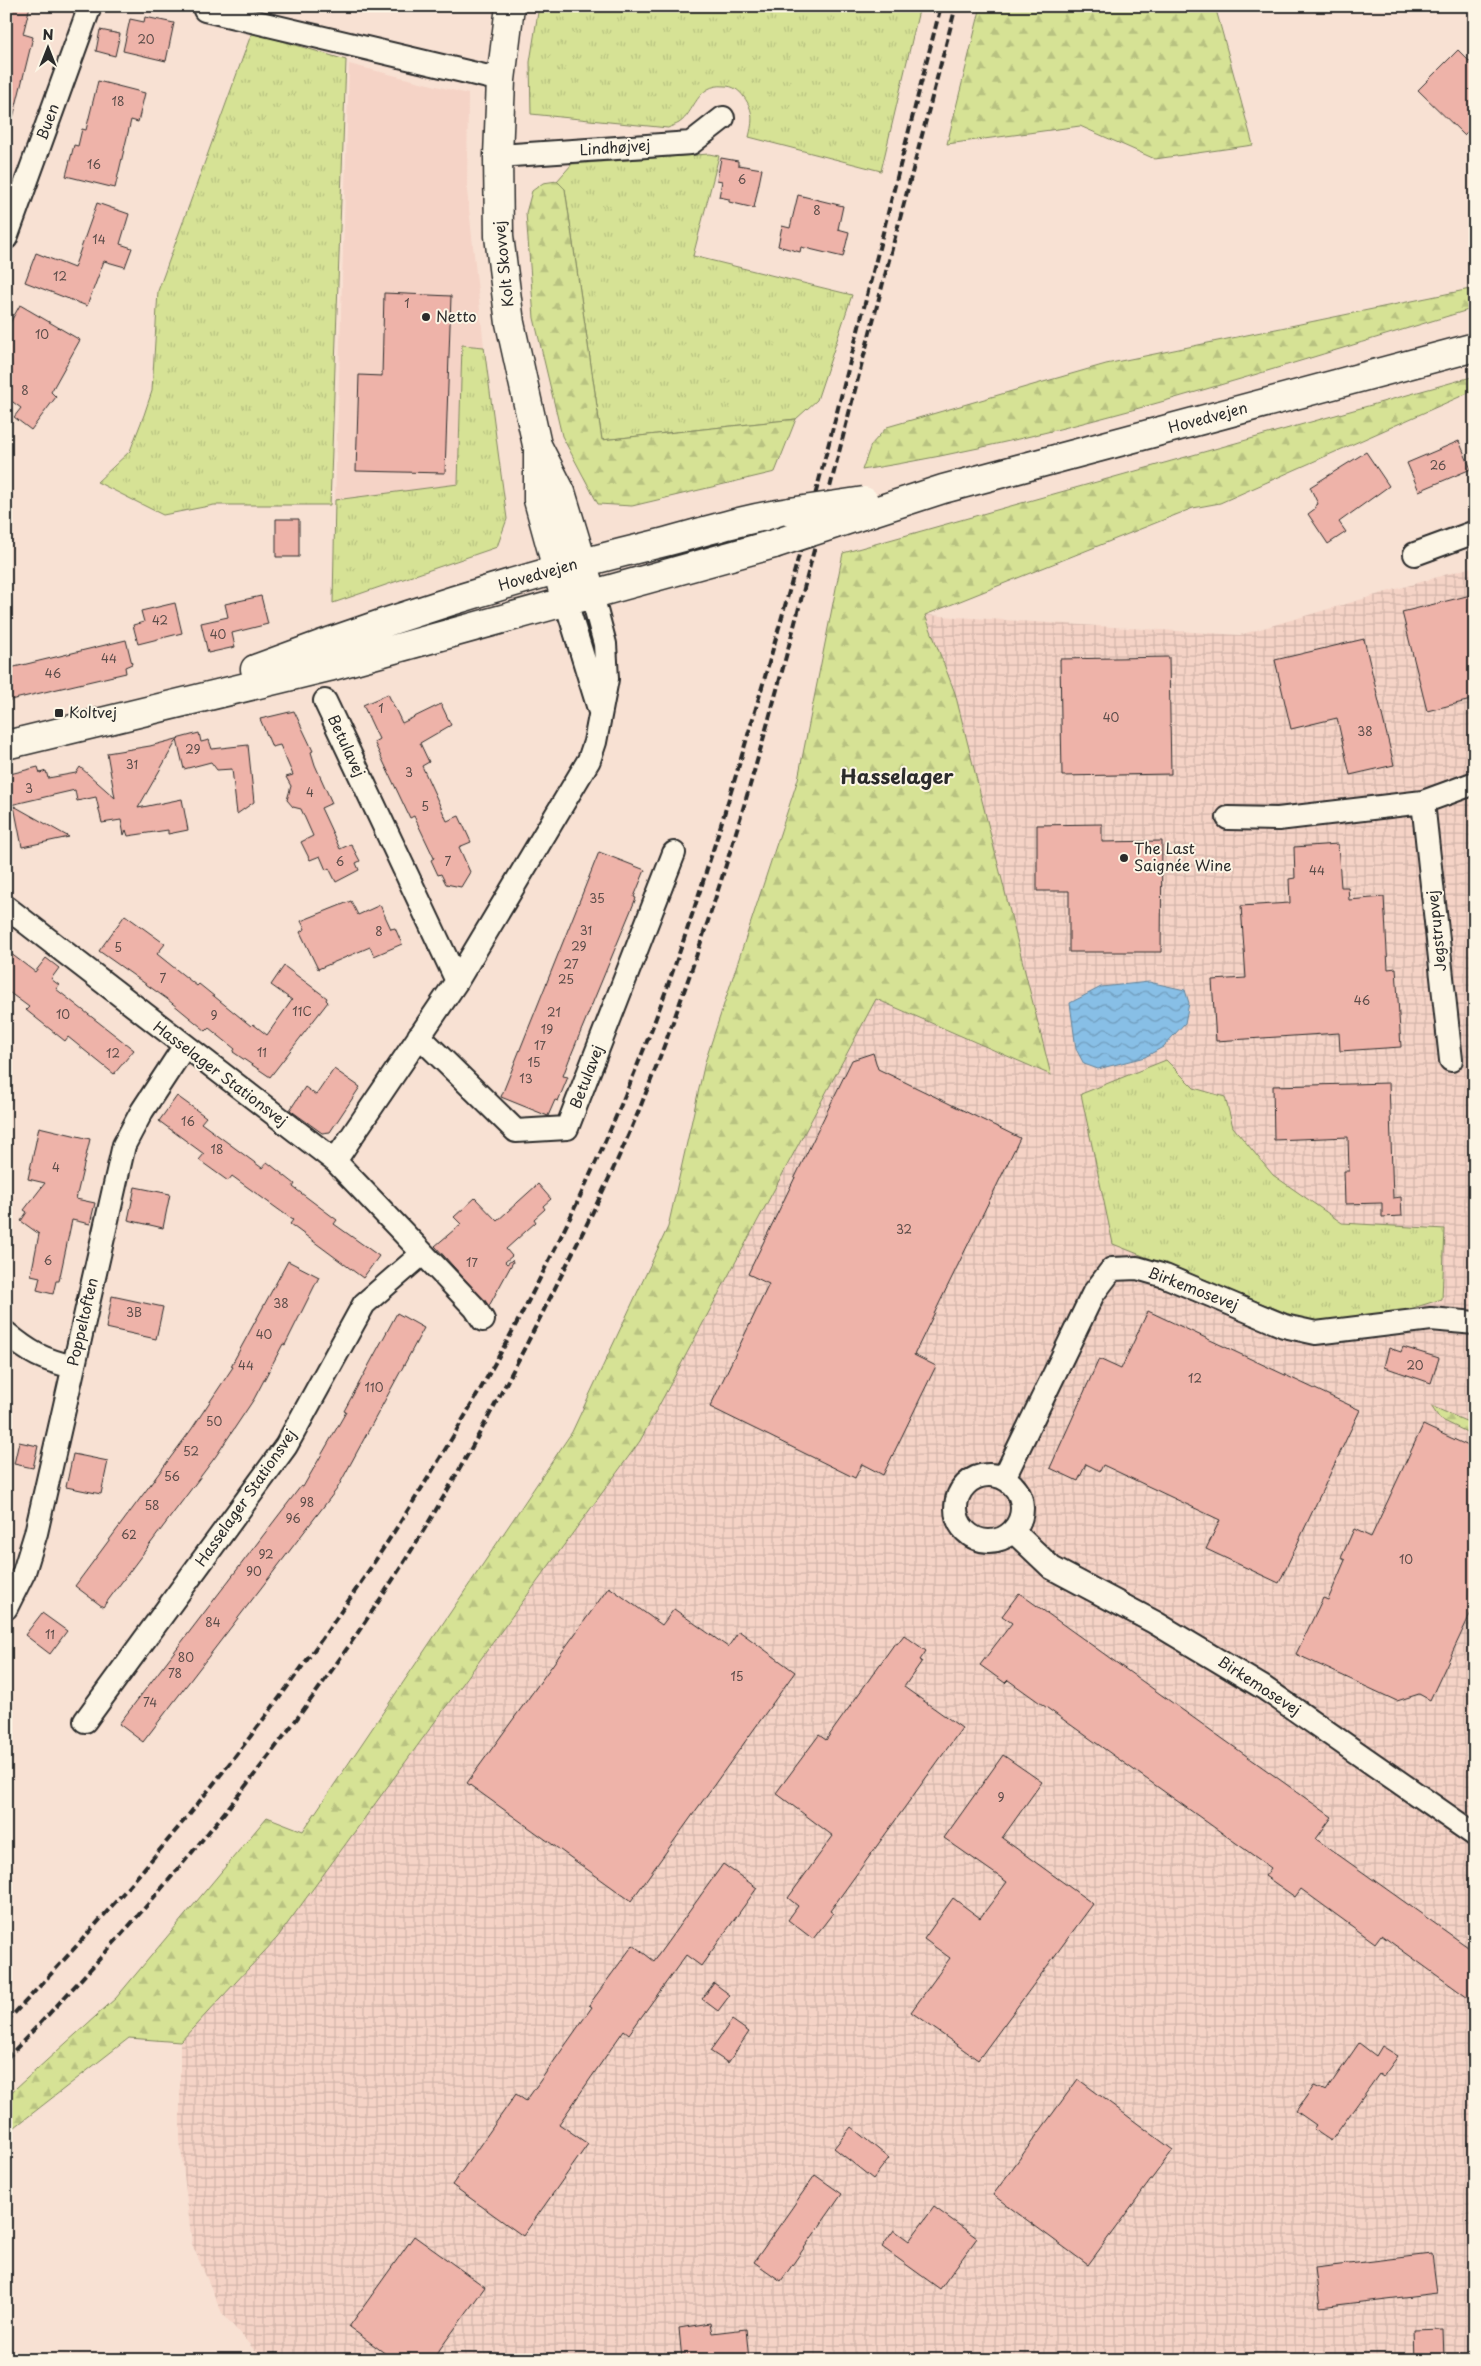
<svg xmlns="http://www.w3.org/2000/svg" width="1481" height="2366" viewBox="0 0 1481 2366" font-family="'Playpen Sans',sans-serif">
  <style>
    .built { fill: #f5d3c6 }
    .industrial { fill: url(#industrial-grid) }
    .grass { fill: url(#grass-tufts); stroke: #808660 }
    .forest { fill: url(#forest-firs); stroke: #808660 }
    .water { fill: url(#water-waves); stroke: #63849b }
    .building { fill: #eeb3a9; stroke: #2b2b2b }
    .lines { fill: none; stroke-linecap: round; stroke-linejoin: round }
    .minor-casing { stroke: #2b2b2b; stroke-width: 26 }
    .tertiary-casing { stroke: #2b2b2b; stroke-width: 31 }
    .secondary-casing { stroke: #2b2b2b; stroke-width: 31 }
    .minor { stroke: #fcf5e5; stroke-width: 22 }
    .tertiary { stroke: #fcf5e5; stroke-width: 28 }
    .secondary { stroke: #fcf5e5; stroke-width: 28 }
    .rail { stroke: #2b2b2b; stroke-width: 4; stroke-dasharray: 8 4; stroke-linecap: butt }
    .secondary-bridge-casing { stroke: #2b2b2b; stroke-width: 31; stroke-linecap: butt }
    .secondary-bridge { stroke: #fcf5e5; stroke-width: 28 }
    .poi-dot { fill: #2b2b2b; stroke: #fcf5e5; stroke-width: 2 }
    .labels { text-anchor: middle; stroke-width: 4; stroke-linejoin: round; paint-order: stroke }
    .number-label { font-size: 12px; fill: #5c4d4a }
    .street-label { font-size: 15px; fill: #2b2b2b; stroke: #fcf5e5 }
    .poi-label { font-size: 15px; fill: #2b2b2b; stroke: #fcf5e5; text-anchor: start }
    .district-label { font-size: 20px; font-weight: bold; fill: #2b2b2b; stroke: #fcf5e5 }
  </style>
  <defs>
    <pattern id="industrial-grid" width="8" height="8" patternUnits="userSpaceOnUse" patternTransform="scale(1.25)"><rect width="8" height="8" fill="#f5d3c6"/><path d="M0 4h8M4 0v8" fill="none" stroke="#d2b5aa"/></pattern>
    <pattern id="grass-tufts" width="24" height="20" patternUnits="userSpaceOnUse" patternTransform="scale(1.25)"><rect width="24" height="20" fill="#d6e295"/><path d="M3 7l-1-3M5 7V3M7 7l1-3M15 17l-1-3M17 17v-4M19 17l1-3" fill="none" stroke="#b8c281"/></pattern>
    <pattern id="forest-firs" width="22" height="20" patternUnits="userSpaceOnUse" patternTransform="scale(1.25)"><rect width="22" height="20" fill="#d6e295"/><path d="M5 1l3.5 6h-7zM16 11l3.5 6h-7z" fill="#b8c281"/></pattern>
    <pattern id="water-waves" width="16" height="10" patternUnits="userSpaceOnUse" patternTransform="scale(1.25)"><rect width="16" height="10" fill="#88bfe6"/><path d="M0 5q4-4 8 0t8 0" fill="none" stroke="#6f9bbb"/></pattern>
  </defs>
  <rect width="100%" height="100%" fill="#f8e1d3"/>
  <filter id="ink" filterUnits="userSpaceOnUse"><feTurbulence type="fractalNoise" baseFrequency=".02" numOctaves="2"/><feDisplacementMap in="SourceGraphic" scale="10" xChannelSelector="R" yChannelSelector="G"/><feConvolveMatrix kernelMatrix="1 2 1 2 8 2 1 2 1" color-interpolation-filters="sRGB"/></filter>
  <g filter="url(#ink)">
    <path class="built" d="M 349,64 L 468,94 L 467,190 L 484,347 L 462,346 L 458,485 L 335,500 Z"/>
    <path class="industrial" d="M 1475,566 L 1475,2360 L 263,2360 L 222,2313 L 192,2244 L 180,2140 L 180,2042 L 277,1938 L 640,1441 L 876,999 L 1050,1075 L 955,693 L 925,615 L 1240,635 Z"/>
    <path class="grass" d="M 539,6 L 920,6 L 881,171 L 749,137 C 753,121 754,111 744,97 C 739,90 733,86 725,86 C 696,83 695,113 679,123 C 676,125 671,126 668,128 L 531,114 L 530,62 Z
      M 252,32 L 346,60 L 330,505 L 214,505 L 163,515 L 97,482 L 130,451 L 144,415 L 152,391 L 158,291 Z
      M 709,154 L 719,156 L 693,256 L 852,295 L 817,400 L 796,419 L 602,440 L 565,189 L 557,181 L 572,164 Z
      M 462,345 L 484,347 L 507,519 L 497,547 L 333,603 L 335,500 L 458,484 Z
      M 1166,1060 L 1194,1088 L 1225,1097 L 1233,1127 L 1273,1175 L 1342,1223 L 1445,1229 L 1442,1299 L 1400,1312 L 1337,1324 L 1299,1318 L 1113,1244 L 1081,1094 Z"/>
    <path class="forest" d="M 981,6 L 1215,6 L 1253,145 L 1155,159 L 1080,126 L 947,144 Z
      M 557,181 L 565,189 L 602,440 L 796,419 L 775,472 L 632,506 L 598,504 L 562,436 L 534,318 L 526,213 L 532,191 L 543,183 Z
      M 1475,288 L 1475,308 C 1273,368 1071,437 862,470 L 871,445 L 887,427 L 1106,364 Z
      M 1475,376 L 1475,390 L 1220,503 L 1193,508 L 925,615 L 955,693 L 1051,1075 L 876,999 L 640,1441 L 277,1938 L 180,2042 L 129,2038 L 6,2134 L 6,2097 L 116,1998 L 267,1817 L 303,1831 L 572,1432 L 668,1227 L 705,1062 L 798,779 L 843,553 Z
      M 1431,1406 L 1475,1425 L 1475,1436 L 1440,1419 Z"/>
    <path class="water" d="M 1149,982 L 1185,990 L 1189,1003 L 1185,1023 L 1163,1047 L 1145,1057 L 1098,1069 L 1084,1064 L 1076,1049 L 1070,1003 L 1101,987 Z"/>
    <path class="building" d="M 6,6 L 30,6 L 23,34 L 33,37 L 13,118 L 6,117 Z
      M 145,17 L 174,23 L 166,61 L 123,51 L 130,19 L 144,22 Z
      M 100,30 L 120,34 L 115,56 L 96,51 Z
      M 1458,50 L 1475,67 L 1475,124 L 1464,135 L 1418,90 Z
      M 98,81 L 145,93 L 138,122 L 131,120 L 115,188 L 66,176 L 74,145 L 78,146 L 82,129 L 86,130 Z
      M 721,158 L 738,161 L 738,165 L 762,169 L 754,208 L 729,202 L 729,199 L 719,197 L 722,181 L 717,180 Z
      M 798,195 L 843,206 L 838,229 L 849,232 L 843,257 L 801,247 L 800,252 L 778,246 L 782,226 L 790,228 Z
      M 97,203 L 129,214 L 120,244 L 132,248 L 125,267 L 104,261 L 87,306 L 25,282 L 36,253 L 74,268 Z
      M 384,293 L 451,296 L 445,473 L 356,471 L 359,375 L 382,376 Z
      M 20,305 L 80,340 L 51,392 L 56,397 L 31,430 L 14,417 L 21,408 L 6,397 L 6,330 Z
      M 1459,441 L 1471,469 L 1419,491 L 1407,463 Z
      M 1366,452 L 1389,486 L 1339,522 L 1346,532 L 1328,544 L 1308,514 L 1316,508 L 1315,506 L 1318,504 L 1310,487 Z
      M 276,519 L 299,519 L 299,557 L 276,557 Z
      M 1475,594 L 1475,699 L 1427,711 L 1402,612 Z
      M 261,596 L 268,624 L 232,633 L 235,647 L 208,653 L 201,623 L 228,617 L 225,604 Z
      M 175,603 L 182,633 L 138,644 L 133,625 L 144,622 L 141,611 Z
      M 1364,639 L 1394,765 L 1350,775 L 1337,718 L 1291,729 L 1275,660 Z
      M 126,640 L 132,664 L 125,667 L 126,673 L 6,701 L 6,669 Z
      M 1169,657 L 1171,774 L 1062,776 L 1060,659 Z
      M 388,694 L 402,723 L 441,704 L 451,725 L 420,743 L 429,762 L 422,766 L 447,821 L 459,816 L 471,842 L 459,847 L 470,872 L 461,887 L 446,884 L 441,874 L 438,875 L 431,860 L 434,858 L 414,816 L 410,818 L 374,742 L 379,739 L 363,705 Z
      M 294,711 L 313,751 L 311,752 L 315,765 L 332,803 L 321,808 L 340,849 L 351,844 L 360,861 L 356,863 L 359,870 L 336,882 L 329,868 L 326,870 L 320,856 L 310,860 L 301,842 L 313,836 L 301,809 L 293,807 L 287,800 L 291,786 L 286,777 L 293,775 L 280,745 L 272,747 L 260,719 Z
      M 199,733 L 201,742 L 209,740 L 212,749 L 248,745 L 254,802 L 237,814 L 232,769 L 217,770 L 211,762 L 184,769 L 177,740 L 138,808 L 182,799 L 188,830 L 168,834 L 168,830 L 128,836 L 126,830 L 124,835 L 121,820 L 102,823 L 96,797 L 77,801 L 75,790 L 6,806 L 6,775 L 38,767 L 40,773 L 46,771 L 48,778 L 76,773 L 80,767 L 115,798 L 107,753 L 150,746 Z
      M 14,806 L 69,837 L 22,847 Z
      M 1102,824 L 1102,842 L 1162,841 L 1161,952 L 1069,952 L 1069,891 L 1037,891 L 1037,825 Z
      M 1338,844 L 1341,887 L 1348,887 L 1349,900 L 1384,897 L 1388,969 L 1396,968 L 1401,1047 L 1340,1051 L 1339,1033 L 1216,1041 L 1212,980 L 1246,978 L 1241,906 L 1290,903 L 1289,879 L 1295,878 L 1294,847 Z
      M 599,852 L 645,870 L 634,897 L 636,898 L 569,1060 L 563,1076 L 568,1077 L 558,1101 L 555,1100 L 548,1116 L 501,1097 Z
      M 351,901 L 358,915 L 380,905 L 391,929 L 395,928 L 402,944 L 374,956 L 370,947 L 318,969 L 300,932 L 305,929 L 301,921 Z
      M 125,915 L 165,944 L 157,954 L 197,986 L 199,984 L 251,1026 L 253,1024 L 267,1035 L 292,1000 L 271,985 L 284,966 L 327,998 L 326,1000 L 328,1002 L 270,1077 L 233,1052 L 235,1049 L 209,1028 L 206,1031 L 167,999 L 99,951 Z
      M 6,950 L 35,972 L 46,958 L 59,968 L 51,979 L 59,985 L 56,989 L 134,1050 L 114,1074 L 68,1037 L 65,1041 L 26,1010 L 29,1007 L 6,990 Z
      M 873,1053 L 878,1069 L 1020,1138 L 914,1355 L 936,1366 L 883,1475 L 862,1464 L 855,1478 L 710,1407 L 769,1284 L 748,1274 L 852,1060 Z
      M 334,1069 L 360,1087 L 330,1132 L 322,1133 L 290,1110 L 305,1087 L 316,1095 Z
      M 1389,1083 L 1393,1198 L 1401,1197 L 1402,1216 L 1382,1217 L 1382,1203 L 1345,1204 L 1344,1171 L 1349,1171 L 1348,1137 L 1274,1140 L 1273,1086 Z
      M 177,1096 L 206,1117 L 201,1123 L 262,1168 L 267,1162 L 295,1184 L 293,1187 L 337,1220 L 334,1224 L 379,1256 L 363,1278 L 290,1224 L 293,1220 L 232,1176 L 228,1181 L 199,1160 L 204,1154 L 159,1121 Z
      M 39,1127 L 90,1139 L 76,1199 L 95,1203 L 90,1224 L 72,1220 L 59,1281 L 56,1281 L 53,1294 L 37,1290 L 40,1277 L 31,1275 L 39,1234 L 21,1221 L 27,1212 L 24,1210 L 45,1183 L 28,1179 Z
      M 538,1184 L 551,1199 L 543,1206 L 545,1209 L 534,1219 L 536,1222 L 506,1249 L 512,1256 L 505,1262 L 507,1264 L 512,1260 L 513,1262 L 489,1306 L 435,1246 L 461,1224 L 454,1217 L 475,1198 L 497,1221 Z
      M 135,1187 L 170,1194 L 163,1228 L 128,1220 Z
      M 288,1261 L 319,1277 L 285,1345 L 283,1344 L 254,1399 L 216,1456 L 103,1607 L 75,1586 L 191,1430 L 233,1367 L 231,1366 Z
      M 112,1296 L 163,1307 L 156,1339 L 106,1328 Z
      M 1148,1311 L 1360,1410 L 1279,1583 L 1206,1549 L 1220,1520 L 1103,1465 L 1100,1471 L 1086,1464 L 1078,1481 L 1050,1468 L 1099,1359 L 1121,1369 Z
      M 397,1313 L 424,1328 L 337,1489 L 143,1742 L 119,1724 L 301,1486 L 303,1487 L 346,1412 L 344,1411 Z
      M 1403,1347 L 1439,1358 L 1431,1383 L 1384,1367 L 1389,1348 L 1401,1352 Z
      M 1423,1425 L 1475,1449 L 1475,1604 L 1430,1700 L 1419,1694 L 1397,1701 L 1296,1654 L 1323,1598 L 1328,1600 L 1345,1560 L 1341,1558 L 1354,1529 L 1371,1537 Z
      M 19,1442 L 38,1446 L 33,1468 L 14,1464 Z
      M 73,1454 L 108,1461 L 101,1494 L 66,1487 Z
      M 609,1587 L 662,1625 L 674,1609 L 728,1647 L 739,1631 L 795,1672 L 631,1901 L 467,1783 Z
      M 1019,1593 L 1332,1817 L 1316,1839 L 1475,1952 L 1475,2003 L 1381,1935 L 1375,1943 L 1301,1889 L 1295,1897 L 1265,1876 L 1271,1868 L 1008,1680 L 1005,1683 L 980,1665 L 1012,1623 L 1002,1616 Z
      M 42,1613 L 67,1631 L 50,1654 L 25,1635 Z
      M 904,1635 L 926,1651 L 920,1660 L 922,1661 L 904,1687 L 962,1728 L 830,1911 L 833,1913 L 813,1939 L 788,1920 L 798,1906 L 788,1898 L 833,1836 L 776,1793 L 819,1735 L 826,1740 L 895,1643 L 897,1644 Z
      M 1003,1755 L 1042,1782 L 1002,1838 L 1093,1904 L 978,2060 L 911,2012 L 950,1958 L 924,1939 L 953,1898 L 980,1918 L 1007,1882 L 944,1838 Z
      M 723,1864 L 757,1888 L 701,1966 L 686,1955 L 629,2034 L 624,2030 L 559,2124 L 588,2144 L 523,2236 L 452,2185 L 516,2094 L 526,2101 L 592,2007 L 589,2005 L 633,1945 L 654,1961 Z
      M 714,1983 L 730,1995 L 718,2011 L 702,1999 Z
      M 732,2020 L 749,2032 L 728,2063 L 710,2051 Z
      M 1359,2043 L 1376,2056 L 1382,2046 L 1398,2056 L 1383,2077 L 1379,2074 L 1331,2141 L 1313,2129 L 1316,2125 L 1296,2111 L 1314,2086 L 1326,2091 Z
      M 1078,2079 L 1173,2150 L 1088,2265 L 993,2195 Z
      M 851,2127 L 889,2158 L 873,2179 L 834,2148 Z
      M 815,2175 L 842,2194 L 781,2281 L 754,2262 Z
      M 934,2207 L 977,2238 L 940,2289 L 882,2247 L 894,2230 L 909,2241 Z
      M 414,2236 L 485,2287 L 432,2360 L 394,2360 L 349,2327 Z
      M 1432,2254 L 1437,2293 L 1320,2307 L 1315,2268 Z
      M 710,2323 L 712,2333 L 746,2329 L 749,2360 L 682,2360 L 679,2328 Z
      M 1443,2329 L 1444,2360 L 1415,2360 L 1414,2330 Z"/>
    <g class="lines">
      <g class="minor-casing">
        <path id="minor" d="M 205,10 L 501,80
          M 498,156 L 691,143 L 723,118
          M 6,238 L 90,6
          M 1415,554 L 1475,532
          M 566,602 L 599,709
          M 325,701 L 457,981
          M 1423,802 L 1451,1060
          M 1228,818 L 1278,819 L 1423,802 L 1475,783
          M 6,907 L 335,1161 L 475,1308 L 483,1320
          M 419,1036 L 516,1131 L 567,1128 L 674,853
          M 335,1161 L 457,981 L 589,760 L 595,742 L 607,679 L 605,644 L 592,595
          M 6,1333 C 31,1354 42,1359 73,1367
          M956 1508a33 33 0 1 1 66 0a33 33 0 1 1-66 0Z
          M 1004,1478 L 1093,1294 L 1112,1269 L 1137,1268 L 1165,1276 L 1284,1326 L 1316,1333 L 1431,1319 L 1475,1323
          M 1013,1531 L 1052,1568 L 1154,1622 L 1264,1688 L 1475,1835
          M 6,1608 L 24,1572 L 36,1533 L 124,1145 L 142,1111 L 184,1047
          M 85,1721 L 286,1446 L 364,1304 L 422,1254"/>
      </g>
      <g class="tertiary-casing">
        <path id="tertiary" d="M 510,6 L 501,80 L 498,156 L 499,236 L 510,323 L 537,445 L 561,492 L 592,595
          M 538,451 L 538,500 L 566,602"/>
      </g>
      <g class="secondary-casing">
        <path id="secondary" d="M 869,513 L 943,489 L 1475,347
          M 255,669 C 387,619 523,576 661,543 C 703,532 746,518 790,512
          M 6,745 L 329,667 L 774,544"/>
      </g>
      <use href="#minor" class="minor"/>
      <use href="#tertiary" class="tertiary"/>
      <use href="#secondary" class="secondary"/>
      <path class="rail" d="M 6,2022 C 280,1735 507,1401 651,1031 C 690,928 722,823 753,718 C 822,483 879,244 941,6
        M 6,2059 C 148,1912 279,1756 390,1584 C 451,1490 503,1392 553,1292 C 582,1234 612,1175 637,1115 C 723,904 780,684 836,464 C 875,311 916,159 956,6"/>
      <g class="secondary-bridge-casing">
        <path id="secondary-bridge" d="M 790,512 L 864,501
          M 774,544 L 869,513"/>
      </g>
      <use href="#secondary-bridge" class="secondary-bridge"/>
    </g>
  </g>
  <g class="poi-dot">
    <circle cx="426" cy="317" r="5"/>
    <rect x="54" y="708" width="10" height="10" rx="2.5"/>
    <circle cx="1124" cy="858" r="5"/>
  </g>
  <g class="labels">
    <g class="number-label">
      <text x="146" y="44">20</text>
      <text x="118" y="106">18</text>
      <text x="94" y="169">16</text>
      <text x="742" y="184">6</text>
      <text x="817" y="215">8</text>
      <text x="99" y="244">14</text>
      <text x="60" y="281">12</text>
      <text x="407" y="308">1</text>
      <text x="42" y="339">10</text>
      <text x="25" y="395">8</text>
      <text x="1438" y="470">26</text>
      <text x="160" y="625">42</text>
      <text x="218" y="639">40</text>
      <text x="109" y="663">44</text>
      <text x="53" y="678">46</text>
      <text x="381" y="713">1</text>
      <text x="1111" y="722">40</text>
      <text x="1365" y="736">38</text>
      <text x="193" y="754">29</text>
      <text x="132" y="769">31</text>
      <text x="409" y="777">3</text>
      <text x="29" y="793">3</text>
      <text x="310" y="797">4</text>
      <text x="425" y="811">5</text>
      <text x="340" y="866">6</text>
      <text x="448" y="866">7</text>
      <text x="1317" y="875">44</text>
      <text x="597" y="903">35</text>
      <text x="586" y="935">31</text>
      <text x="379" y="936">8</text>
      <text x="579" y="951">29</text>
      <text x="118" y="952">5</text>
      <text x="571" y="969">27</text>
      <text x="163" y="983">7</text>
      <text x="566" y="984">25</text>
      <text x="1362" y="1005">46</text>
      <text x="302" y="1016">11C</text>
      <text x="554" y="1017">21</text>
      <text x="63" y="1019">10</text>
      <text x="214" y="1020">9</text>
      <text x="547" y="1034">19</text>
      <text x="540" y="1050">17</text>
      <text x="262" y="1057">11</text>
      <text x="113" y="1058">12</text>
      <text x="534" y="1067">15</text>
      <text x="526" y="1083">13</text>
      <text x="188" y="1126">16</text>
      <text x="217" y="1154">18</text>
      <text x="56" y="1172">4</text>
      <text x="904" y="1234">32</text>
      <text x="48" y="1265">6</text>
      <text x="472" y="1267">17</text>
      <text x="281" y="1308">38</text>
      <text x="134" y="1317">3B</text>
      <text x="264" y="1339">40</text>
      <text x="246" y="1370">44</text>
      <text x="1415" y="1370">20</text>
      <text x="1195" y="1383">12</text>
      <text x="374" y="1392">110</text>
      <text x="214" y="1426">50</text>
      <text x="191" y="1456">52</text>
      <text x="172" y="1481">56</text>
      <text x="307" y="1507">98</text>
      <text x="152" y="1510">58</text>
      <text x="293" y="1523">96</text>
      <text x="129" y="1539">62</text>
      <text x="266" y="1559">92</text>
      <text x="1406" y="1564">10</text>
      <text x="254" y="1576">90</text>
      <text x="213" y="1627">84</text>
      <text x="50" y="1639">11</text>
      <text x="186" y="1662">80</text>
      <text x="175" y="1678">78</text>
      <text x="737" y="1681">15</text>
      <text x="150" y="1707">74</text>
      <text x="1001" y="1802">9</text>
    </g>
    <g class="street-label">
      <text transform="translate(48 122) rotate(-70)" y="5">Buen</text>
      <text transform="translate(615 148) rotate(-4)" y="5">Lindhøjvej</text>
      <text transform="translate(504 264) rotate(-96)" y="5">Kolt Skovvej</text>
      <text transform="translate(1208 418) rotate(-15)" y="5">Hovedvejen</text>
      <text transform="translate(538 575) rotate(-16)" y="5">Hovedvejen</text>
      <text transform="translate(346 746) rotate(65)" y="5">Betulavej</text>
      <text transform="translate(1437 931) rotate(-96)" y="5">Jegstrupvej</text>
      <text transform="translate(220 1074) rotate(37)" y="5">Hasselager Stationsvej</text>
      <text transform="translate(587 1077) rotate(-69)" y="5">Betulavej</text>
      <text transform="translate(1193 1289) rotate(21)" y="5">Birkemosevej</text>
      <text transform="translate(83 1322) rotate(-77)" y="5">Poppeltoften</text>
      <text transform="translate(246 1498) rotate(-55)" y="5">Hasselager Stationsvej</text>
      <text transform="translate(1259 1686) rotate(33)" y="5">Birkemosevej</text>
    </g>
    <g class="poi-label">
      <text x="436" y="322">Netto</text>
      <text x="69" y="718">Koltvej</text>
      <text x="1134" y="854">The Last<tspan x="1134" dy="17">Saignée Wine</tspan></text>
    </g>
    <g class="district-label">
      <text x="897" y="784">Hasselager</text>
    </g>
  </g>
  <rect width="1481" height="2366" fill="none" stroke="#fcf5e5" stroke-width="25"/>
  <rect x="12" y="12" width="1456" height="2341" fill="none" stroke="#2b2b2b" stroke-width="2" filter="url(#ink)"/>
  <g transform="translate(48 48)" stroke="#fcf5e5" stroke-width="4" paint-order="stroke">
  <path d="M0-4L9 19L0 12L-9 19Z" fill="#2b2b2b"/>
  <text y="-8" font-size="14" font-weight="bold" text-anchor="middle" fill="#2b2b2b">N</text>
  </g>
</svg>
